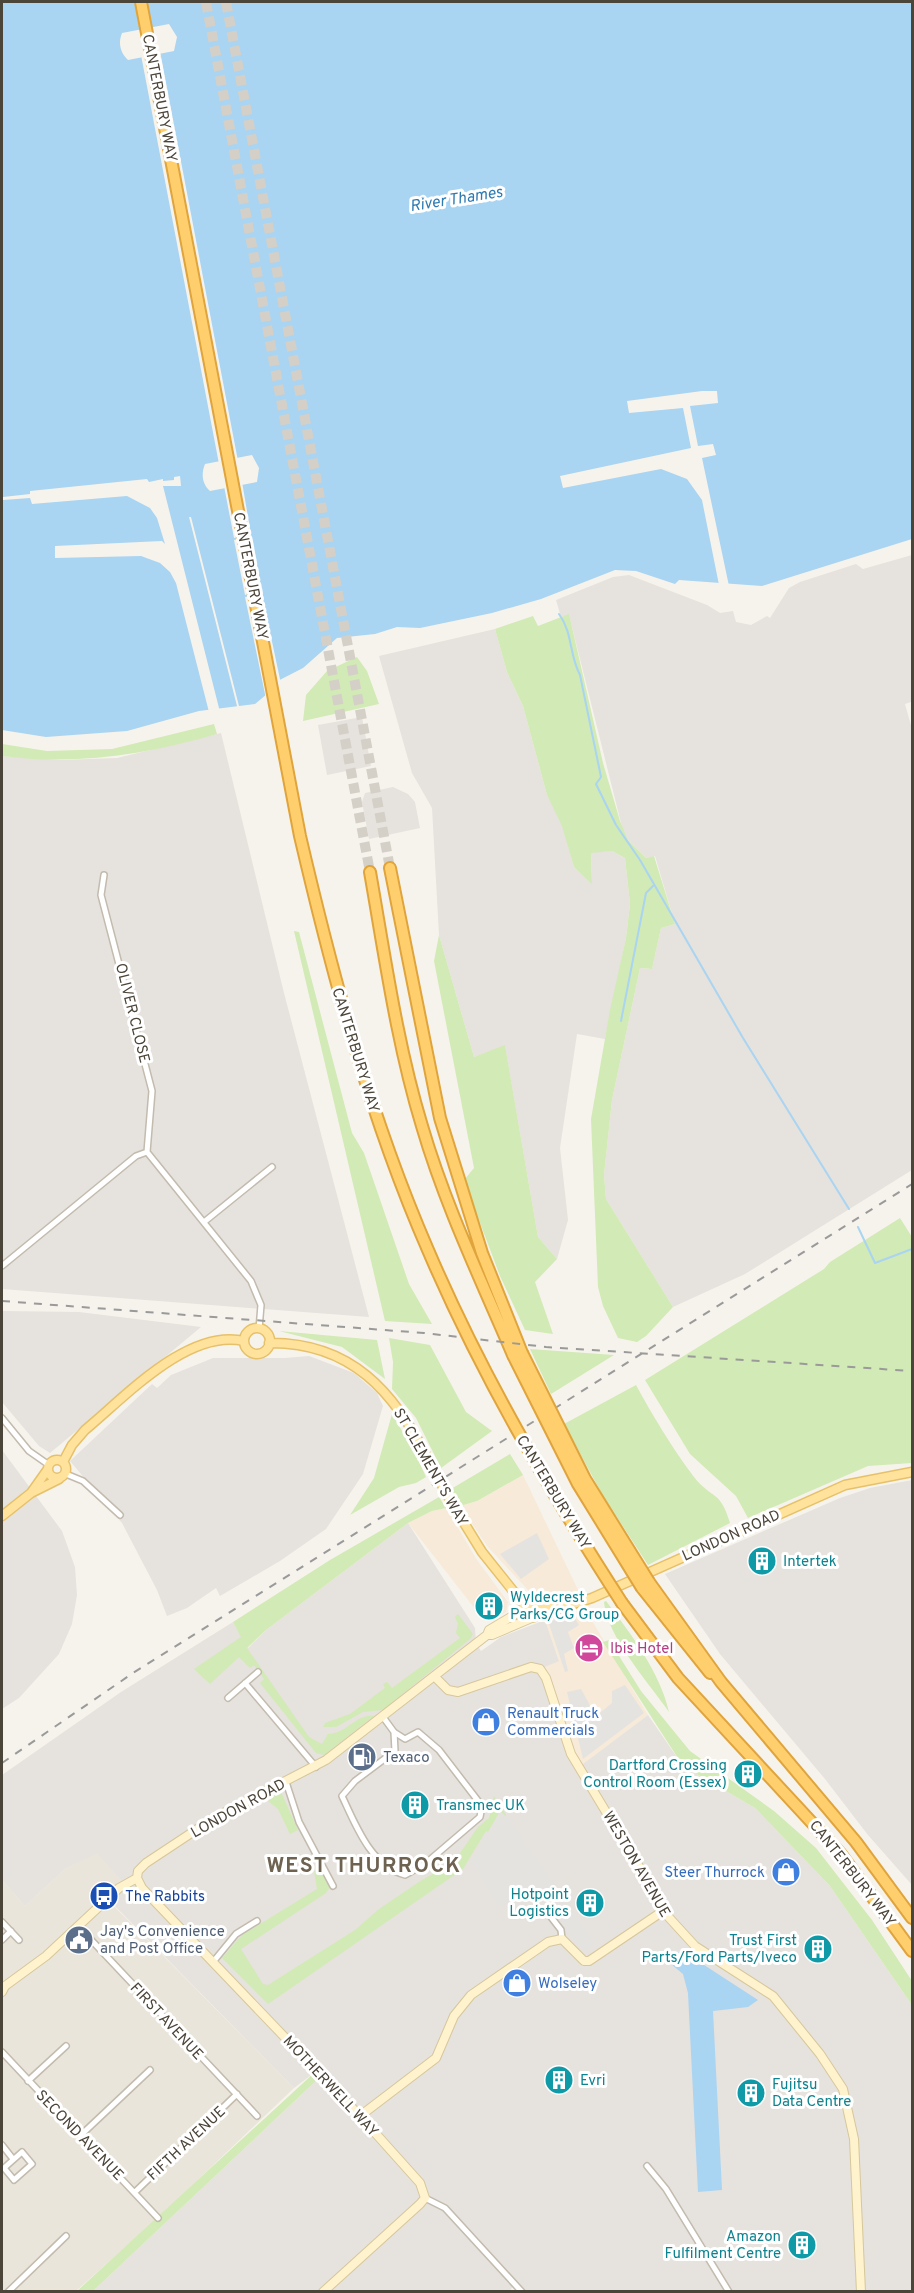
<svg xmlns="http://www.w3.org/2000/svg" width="914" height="2293" viewBox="0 0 914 2293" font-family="Overpass,sans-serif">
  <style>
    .residential { fill: #eae5da }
    .commercial { fill: #f7ead8 }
    .industrial { fill: #e6e2dd }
    .green { fill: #d2eab5 }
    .parking { fill: #e5e3e0 }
    .water { fill: #a9d4f2; fill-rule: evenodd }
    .pier { fill: #f6f3ec }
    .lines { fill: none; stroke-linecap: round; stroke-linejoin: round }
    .stream { stroke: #a9d4f2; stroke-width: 2 }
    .highway-tunnel { stroke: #d4d0c8; stroke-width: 10; stroke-dasharray: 10 5; stroke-linecap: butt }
    .street-casing { stroke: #c2bbae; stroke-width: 8 }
    .secondary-casing { stroke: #d6c79b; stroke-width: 10 }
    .primary-casing { stroke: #e6c16a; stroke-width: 11 }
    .highway-casing { stroke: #e0a43c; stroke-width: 14 }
    .street { stroke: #fff; stroke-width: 5 }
    .secondary { stroke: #fff3cd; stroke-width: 8 }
    .primary { stroke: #ffe39c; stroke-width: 8 }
    .highway { stroke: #ffcf6e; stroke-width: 10 }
    .rail { stroke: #9a9a9a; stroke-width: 2; stroke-dasharray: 8 8; stroke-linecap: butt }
    .primary-bridge-casing { stroke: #e6c16a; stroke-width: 11; stroke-linecap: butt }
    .highway-bridge-casing { stroke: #e0a43c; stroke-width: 14; stroke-linecap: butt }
    .primary-bridge { stroke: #ffe39c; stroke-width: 8 }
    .highway-bridge { stroke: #ffcf6e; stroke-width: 10 }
    .labels { text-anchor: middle; stroke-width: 6; stroke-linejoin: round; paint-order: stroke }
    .street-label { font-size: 15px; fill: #4b4439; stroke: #fff }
    .culture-label { font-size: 15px; fill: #0d838f; stroke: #fff; text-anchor: start }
    .hotel-label { font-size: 15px; fill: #b23c85; stroke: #fff; text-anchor: start }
    .shop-label { font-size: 15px; fill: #366cbe; stroke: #fff; text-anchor: start }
    .service-label { font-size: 15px; fill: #4e5e75; stroke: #fff; text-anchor: start }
    .transit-label { font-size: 15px; fill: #164399; stroke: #fff; text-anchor: start }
    .water-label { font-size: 16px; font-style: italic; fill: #2e7ab2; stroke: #fff }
    .district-label { font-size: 21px; font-weight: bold; letter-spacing: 1.5px; fill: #6e6250; stroke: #fff }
  </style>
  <rect width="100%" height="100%" fill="#f6f3ec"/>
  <path class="residential" d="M 97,1852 L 124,1884 L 107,1899 L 294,2088 L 158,2218 L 76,2291 L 2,2291 L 2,1880 L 25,1906 L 65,1869 Z"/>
  <path class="commercial" d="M 523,1475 L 579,1592 L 545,1599 L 528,1590 L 488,1547 L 460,1506 L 477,1501 Z
    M 446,1508 L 477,1560 L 508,1602 L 506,1612 L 491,1621 L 483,1619 L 408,1523 L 432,1511 Z
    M 585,1609 L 648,1715 L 579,1767 L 540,1669 L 559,1660 L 545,1620 Z"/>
  <path class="industrial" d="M 912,555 L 912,705 L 911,702 L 905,704 L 912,729 L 912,1170 L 745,1274 L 673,1307 L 606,1199 L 604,1175 L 612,1100 L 640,968 L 652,969 L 661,928 L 675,924 L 655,856 L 646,858 L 628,840 L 622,827 L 569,615 L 561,617 L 556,600 L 613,577 L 629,575 L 707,605 L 720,613 L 733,611 L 736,622 L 751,625 L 767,616 L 770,618 L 789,588 L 800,582 L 856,564 L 863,569 Z
    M 495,629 L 507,672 L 523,706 L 547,795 L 563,826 L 574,867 L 592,883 L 591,852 L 612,851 L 625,858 L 630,904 L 626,938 L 605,1039 L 577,1034 L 560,1148 L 568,1220 L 557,1259 L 538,1237 L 505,1046 L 474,1057 L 439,935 L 432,808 L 412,773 L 379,656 Z
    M 362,717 L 371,766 L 327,775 L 318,725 Z
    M 221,733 L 284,993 L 369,1317 L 2,1289 L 2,756 L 61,760 L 117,758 Z
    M 393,787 L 408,794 L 415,802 L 420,828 L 369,839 L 362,802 L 365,793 Z
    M 2,1311 L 79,1312 L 201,1327 L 50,1453 L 39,1446 L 2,1402 Z
    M 309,1356 L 354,1373 L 377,1393 L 383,1406 L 363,1474 L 326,1529 L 280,1561 L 220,1596 L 216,1588 L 187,1608 L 167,1616 L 157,1590 L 122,1523 L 70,1461 L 152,1384 L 157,1388 L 171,1375 L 213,1358 L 285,1358 Z
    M 2,1450 L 62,1531 L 75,1567 L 77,1595 L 72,1624 L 59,1654 L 19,1698 L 2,1709 Z
    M 912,1480 L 912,1885 L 868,1835 L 825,1779 L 720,1654 L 665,1574 L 840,1498 L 870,1488 Z
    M 408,1523 L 475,1628 L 476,1643 L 481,1651 L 501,1637 L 545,1620 L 559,1661 L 540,1669 L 579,1767 L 648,1715 L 683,1766 L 755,1808 L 830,1886 L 912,2005 L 912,2291 L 526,2292 L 515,2280 L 510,2292 L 93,2291 L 319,2078 L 314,2073 L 294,2088 L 107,1898 L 124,1884 L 97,1853 L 65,1869 L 25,1906 L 2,1880 L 2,1775 L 121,1692 L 233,1622 L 248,1648 L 266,1630 Z"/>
  <path class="green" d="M 569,614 L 603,763 L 620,821 L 628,840 L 646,858 L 654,856 L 675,924 L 661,928 L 652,969 L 640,968 L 612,1100 L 604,1175 L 606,1199 L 673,1307 L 646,1336 L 637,1342 L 618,1338 L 603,1306 L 598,1287 L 591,1119 L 610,1010 L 626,938 L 630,904 L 625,858 L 612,851 L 591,853 L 592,884 L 574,867 L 562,826 L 547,795 L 523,706 L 507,672 L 495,629 L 533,616 L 538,626 Z
    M 357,657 L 367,671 L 379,704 L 303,721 L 306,695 L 327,671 Z
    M 214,724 L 217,734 C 148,754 76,766 2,756 L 2,744 L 47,751 L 112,749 Z
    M 294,931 L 299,932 L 352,1133 L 364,1153 L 409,1284 L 432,1324 L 385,1321 Z
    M 439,935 L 474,1057 L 505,1045 L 538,1237 L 557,1259 L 535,1282 L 553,1334 L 525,1330 L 500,1276 L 464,1180 L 474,1168 L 434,961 Z
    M 900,1218 L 912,1237 L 912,1463 L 868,1466 L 748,1518 L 736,1496 L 690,1454 L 645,1380 L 824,1269 L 830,1262 Z
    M 279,1331 L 377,1340 L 385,1379 L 342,1347 Z
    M 389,1338 L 430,1345 L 466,1412 L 492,1431 L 441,1468 L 416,1418 L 392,1389 L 393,1362 Z
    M 530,1349 L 614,1355 L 551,1394 Z
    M 636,1385 C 653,1416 672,1448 694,1477 C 712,1500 720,1489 730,1523 L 648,1565 L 602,1494 L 564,1424 Z
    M 392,1414 L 414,1451 L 426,1477 L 416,1483 L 399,1487 L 350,1515 L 374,1478 Z
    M 510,1454 L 523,1475 L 477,1501 L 460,1506 L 451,1489 Z
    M 439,1497 L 446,1508 L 432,1511 L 408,1523 L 266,1630 L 247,1648 L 309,1737 L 322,1744 L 328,1734 C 347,1734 355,1714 374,1716 L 324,1755 L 316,1753 L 260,1683 L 264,1679 L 254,1665 L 250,1668 L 239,1657 L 210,1684 L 194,1669 L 241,1637 L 233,1622 L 330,1560 Z
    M 606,1601 C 631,1634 660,1672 669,1712 C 649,1683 607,1637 604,1602 Z
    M 458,1614 L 473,1634 L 470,1639 L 383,1710 L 363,1712 L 336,1727 L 323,1727 L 325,1723 L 350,1714 L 385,1688 L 383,1684 L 387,1682 L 392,1688 L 460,1638 L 456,1633 L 458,1624 L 455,1617 Z
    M 609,1640 L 641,1691 L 690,1751 L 774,1811 L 816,1848 L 872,1920 L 912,1981 L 912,2005 L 830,1886 L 755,1808 L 683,1766 L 603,1642 Z
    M 281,1792 L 298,1830 L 290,1834 L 278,1809 L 268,1801 Z
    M 494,1796 L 506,1815 L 494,1834 L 486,1831 L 463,1869 L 268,2004 L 222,1958 L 242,1935 L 317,1889 L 314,1871 L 320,1868 L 330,1887 L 326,1893 L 241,1949 L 263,1984 L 268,1985 L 355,1930 L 379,1909 L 422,1880 L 454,1862 L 478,1827 L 489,1818 Z
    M 314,2073 L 319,2078 L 93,2291 L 76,2292 Z"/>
  <path class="parking" d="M 537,1533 L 549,1559 L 521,1579 L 500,1554 Z
    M 574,1617 L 579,1625 L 568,1632 L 574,1648 L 564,1654 L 568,1671 L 565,1672 L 548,1621 Z
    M 625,1685 L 644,1713 L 583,1759 L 567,1692 L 581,1689 L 596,1716 L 612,1703 L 612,1691 Z
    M 500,1811 L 509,1819 L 595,1944 L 581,1951 L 534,1883 L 499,1908 L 471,1862 Z"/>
  <path class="water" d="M 2,2 L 912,2 L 912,539 L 762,586 L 679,580 L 675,584 L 636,571 L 615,570 L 541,599 L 492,613 L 420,628 L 397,627 L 375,634 L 337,638 L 303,668 L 266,687 L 267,694 L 255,704 L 199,711 L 127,731 L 46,737 L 2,730 ZM 169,24 L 177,37 L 174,51 L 128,60 C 120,52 118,43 122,33 ZM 252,455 L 259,468 L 257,482 L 210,491 C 202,484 201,474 205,464 Z
    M 684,1952 L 758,2000 L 748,2007 L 713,2011 L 722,2190 L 698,2192 L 688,1993 L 683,1974 L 671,1964 L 673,1953 Z"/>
  <path class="pier" d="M 160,51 L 238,461 L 219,464 L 141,55 Z
    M 702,391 L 717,391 L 718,403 L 690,406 L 698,446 L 713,444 L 716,455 L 702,458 L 729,586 L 719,585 L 702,500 L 687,479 L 661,469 L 563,488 L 560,476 L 691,448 L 683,408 L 629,413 L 627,401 Z
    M 180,476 L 181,486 L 163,486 L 220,712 L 209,712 L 176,583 L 170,572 L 160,563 L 141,556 L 55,558 L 55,546 L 162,541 L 165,544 L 157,518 L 150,508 L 127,496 L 32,504 L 30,498 L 3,500 L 2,504 L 2,494 L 3,497 L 30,494 L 30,491 L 147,479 L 149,482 L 163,479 L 163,481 L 174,480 L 174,477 Z
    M 242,482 L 251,534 L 234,538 L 224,486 Z
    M 189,517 L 191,517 L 240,710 L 238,710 Z
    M 251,536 L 262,592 L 245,595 L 234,540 Z
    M 262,594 L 281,684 L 269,689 L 270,694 L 266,699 L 245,597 Z"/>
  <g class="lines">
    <path class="stream" d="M 559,614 C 573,633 569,655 580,675 L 601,777 L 596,784 L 616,825 L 640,860 L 743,1038 L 849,1209
      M 621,1021 L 646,893 L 654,885
      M 858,1227 L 875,1263 L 912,1249"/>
    <path class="highway-tunnel" d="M 206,2 L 370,872
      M 226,2 L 390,868"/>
    <g class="street-casing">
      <path id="street" d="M 104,875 L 101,895 L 152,1091 L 147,1152
        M 204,1222 L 272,1167
        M 2,1266 L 136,1156 L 147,1152 L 251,1281 L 261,1305 L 259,1329
        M 2,1418 L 29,1451 L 49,1465
        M 66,1474 L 83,1481 L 120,1515
        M 245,1683 L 316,1767
        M 228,1698 L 258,1672
        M 383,1717 L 394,1732 L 405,1739 L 418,1732 L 439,1750 L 482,1806 L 480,1817 L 425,1864 L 405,1875 C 371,1866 356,1826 342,1796 L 355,1781 L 395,1751 L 394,1732
        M 286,1782 L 299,1822 L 333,1886
        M 551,1917 L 561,1930 L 562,1939
        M 2,1922 L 19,1940
        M 78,1926 L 257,2116
        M 2,1940 L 11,1931
        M 213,1962 L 236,1934 L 257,1921
        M 2,2052 L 158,2218
        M 28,2081 L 66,2046
        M 81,2135 L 150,2070
        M 2,2145 L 13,2159
        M 22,2152 L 32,2164 L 14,2180 L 4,2168 Z
        M 647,2166 L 666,2189 L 729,2292
        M 135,2192 L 237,2094
        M 425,2198 L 445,2208 L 522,2292
        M 8,2292 L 66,2236"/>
    </g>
    <g class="secondary-casing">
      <path id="secondary" d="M 487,1635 L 492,1635 L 534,1617
        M 434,1676 L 448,1690 L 458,1692 L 531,1667 L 540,1669 L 546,1678 L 571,1754 L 655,1893 L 663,1911 L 695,1946 L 773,1996 L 820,2054 L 843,2089 L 854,2139 L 861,2292
        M 137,1878 L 142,1888 L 360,2116 L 420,2183 L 425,2198 L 420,2204 L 323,2292
        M 2,1992 L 5,1986 L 46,1956 L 119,1888 L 137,1878 L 138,1871 L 146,1863 L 214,1818 L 326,1760 L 487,1635 L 489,1630 L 526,1608
        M 360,2116 L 436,2058 L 454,2016 L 471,1995 L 548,1942 L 562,1939 L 584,1961 L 589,1961 L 663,1911"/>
    </g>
    <g class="primary-casing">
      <path id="primary" d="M244 1341a13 13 0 1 1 26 0a13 13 0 1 1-26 0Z
        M 269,1343 C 351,1342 395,1392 429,1461
        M48 1469a9 9 0 1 1 18 0a9 9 0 1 1-18 0Z
        M 63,1462 L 72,1445 L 85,1430 C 125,1397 188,1328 244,1341
        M 31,1493 L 59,1479
        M 450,1500 L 482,1552 L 534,1617 L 592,1598 L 845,1485 L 912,1472
        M 2,1516 L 31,1493 L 48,1469
        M 526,1608 L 546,1606 L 553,1609"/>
    </g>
    <g class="highway-casing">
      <path id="highway" d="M 390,868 L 440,1118 L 482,1253 L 522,1353
        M 370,872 C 385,957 397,1044 422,1126 C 445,1205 481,1280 513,1355
        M 649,1582 L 721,1682 L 856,1842 L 912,1918
        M 642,1588 L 710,1673
        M 622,1603 L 678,1678 L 840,1853 L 912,1951"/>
    </g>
    <use href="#street" class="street"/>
    <use href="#secondary" class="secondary"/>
    <use href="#primary" class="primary"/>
    <use href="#highway" class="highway"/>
    <path class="rail" d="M 2,1301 L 424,1333 L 546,1347 L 912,1371
      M 2,1763 L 133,1673 L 912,1184"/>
    <g class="primary-bridge-casing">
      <path id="primary-bridge" d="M 429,1461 L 450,1500"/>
    </g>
    <g class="highway-bridge-casing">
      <path id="highway-bridge" d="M 141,2 L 300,836 C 333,977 370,1117 428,1250 C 481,1374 549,1490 622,1603
        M 522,1353 L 585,1479 L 649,1582
        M 513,1355 L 578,1484 L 642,1588"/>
    </g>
    <use href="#primary-bridge" class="primary-bridge"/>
    <use href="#highway-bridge" class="highway-bridge"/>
  </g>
  <defs>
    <g id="building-disc" transform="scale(1.5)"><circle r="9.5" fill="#0f9aa8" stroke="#fff"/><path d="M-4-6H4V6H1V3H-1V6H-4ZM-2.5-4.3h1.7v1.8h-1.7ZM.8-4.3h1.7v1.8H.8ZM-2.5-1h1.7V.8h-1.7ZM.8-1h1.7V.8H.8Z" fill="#fff"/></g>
    <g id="hotel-disc" transform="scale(1.5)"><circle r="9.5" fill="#d1479c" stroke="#fff"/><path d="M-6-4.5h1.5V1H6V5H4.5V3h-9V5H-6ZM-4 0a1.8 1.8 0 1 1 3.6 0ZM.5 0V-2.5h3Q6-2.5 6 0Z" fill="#fff"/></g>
    <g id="shop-disc" transform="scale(1.5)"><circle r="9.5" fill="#3f7fe0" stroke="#fff"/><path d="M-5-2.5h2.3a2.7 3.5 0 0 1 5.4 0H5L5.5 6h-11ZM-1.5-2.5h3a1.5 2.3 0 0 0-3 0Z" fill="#fff"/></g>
    <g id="fuel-disc" transform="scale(1.5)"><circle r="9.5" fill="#5c6f8a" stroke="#fff"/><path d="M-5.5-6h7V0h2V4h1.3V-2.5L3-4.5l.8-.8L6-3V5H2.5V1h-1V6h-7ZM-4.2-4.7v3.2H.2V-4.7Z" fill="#fff"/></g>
    <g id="bus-disc" transform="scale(1.5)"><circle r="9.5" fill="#1a4fb4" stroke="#fff"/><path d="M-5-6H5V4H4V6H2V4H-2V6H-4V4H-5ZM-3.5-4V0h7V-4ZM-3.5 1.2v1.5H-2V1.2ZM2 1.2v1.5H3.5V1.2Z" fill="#fff"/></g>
    <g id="civic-disc" transform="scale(1.5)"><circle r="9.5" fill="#5c6f8a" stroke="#fff"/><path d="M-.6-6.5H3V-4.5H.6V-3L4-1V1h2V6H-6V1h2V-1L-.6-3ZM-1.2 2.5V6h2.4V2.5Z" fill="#fff"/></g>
  </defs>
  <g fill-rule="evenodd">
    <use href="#building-disc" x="762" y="1561"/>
    <use href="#building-disc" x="489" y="1606"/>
    <use href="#hotel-disc" x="589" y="1648"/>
    <use href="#shop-disc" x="486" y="1722"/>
    <use href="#fuel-disc" x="362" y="1757"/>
    <use href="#building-disc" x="748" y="1774"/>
    <use href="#building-disc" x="415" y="1805"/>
    <use href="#shop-disc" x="786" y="1872"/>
    <use href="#bus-disc" x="104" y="1896"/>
    <use href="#building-disc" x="590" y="1903"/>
    <use href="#civic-disc" x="79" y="1940"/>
    <use href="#building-disc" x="818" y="1949"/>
    <use href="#shop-disc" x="517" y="1983"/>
    <use href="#building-disc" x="559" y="2080"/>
    <use href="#building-disc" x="751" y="2093"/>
    <use href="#building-disc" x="802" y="2245"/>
  </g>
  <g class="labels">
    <g class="street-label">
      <text transform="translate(160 98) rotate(79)" y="5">CANTERBURY WAY</text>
      <text transform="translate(251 576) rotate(79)" y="5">CANTERBURY WAY</text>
      <text transform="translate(133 1013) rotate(76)" y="5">OLIVER CLOSE</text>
      <text transform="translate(356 1050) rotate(73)" y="5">CANTERBURY WAY</text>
      <text transform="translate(431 1467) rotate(60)" y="5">ST CLEMENT'S WAY</text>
      <text transform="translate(554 1492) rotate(59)" y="5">CANTERBURY WAY</text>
      <text transform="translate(731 1535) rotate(-24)" y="5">LONDON ROAD</text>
      <text transform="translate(238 1808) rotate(-29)" y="5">LONDON ROAD</text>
      <text transform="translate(637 1864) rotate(60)" y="5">WESTON AVENUE</text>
      <text transform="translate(853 1873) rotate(52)" y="5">CANTERBURY WAY</text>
      <text transform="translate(167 2021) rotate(47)" y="5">FIRST AVENUE</text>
      <text transform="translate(331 2086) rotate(47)" y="5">MOTHERWELL WAY</text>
      <text transform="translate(80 2135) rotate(46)" y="5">SECOND AVENUE</text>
      <text transform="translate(186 2143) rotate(-43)" y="5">FIFTH AVENUE</text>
    </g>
    <g class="culture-label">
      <text x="783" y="1566">Intertek</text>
      <text x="510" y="1602">Wyldecrest<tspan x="510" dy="17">Parks/CG Group</tspan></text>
      <text x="727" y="1770" text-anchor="end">Dartford Crossing<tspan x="727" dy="17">Control Room (Essex)</tspan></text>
      <text x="436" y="1810">Transmec UK</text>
      <text x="569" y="1899" text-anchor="end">Hotpoint<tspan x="569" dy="17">Logistics</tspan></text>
      <text x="797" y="1945" text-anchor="end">Trust First<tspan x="797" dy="17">Parts/Ford Parts/Iveco</tspan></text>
      <text x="580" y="2085">Evri</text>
      <text x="772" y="2089">Fujitsu<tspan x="772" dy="17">Data Centre</tspan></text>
      <text x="781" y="2241" text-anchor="end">Amazon<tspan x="781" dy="17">Fulfilment Centre</tspan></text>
    </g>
    <g class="hotel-label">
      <text x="610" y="1653">Ibis Hotel</text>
    </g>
    <g class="shop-label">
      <text x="507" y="1718">Renault Truck<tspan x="507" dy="17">Commercials</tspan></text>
      <text x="765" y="1877" text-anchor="end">Steer Thurrock</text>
      <text x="538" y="1988">Wolseley</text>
    </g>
    <g class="service-label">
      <text x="383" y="1762">Texaco</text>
      <text x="100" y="1936">Jay's Convenience<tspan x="100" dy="17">and Post Office</tspan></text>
    </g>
    <g class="transit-label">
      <text x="125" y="1901">The Rabbits</text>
    </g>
    <g class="water-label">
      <text transform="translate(456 198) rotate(-9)" y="6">River Thames</text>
    </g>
    <g class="district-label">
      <text x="364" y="1872">WEST THURROCK</text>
    </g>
  </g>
  <rect width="914" height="2293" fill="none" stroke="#4b4439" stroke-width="6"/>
</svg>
